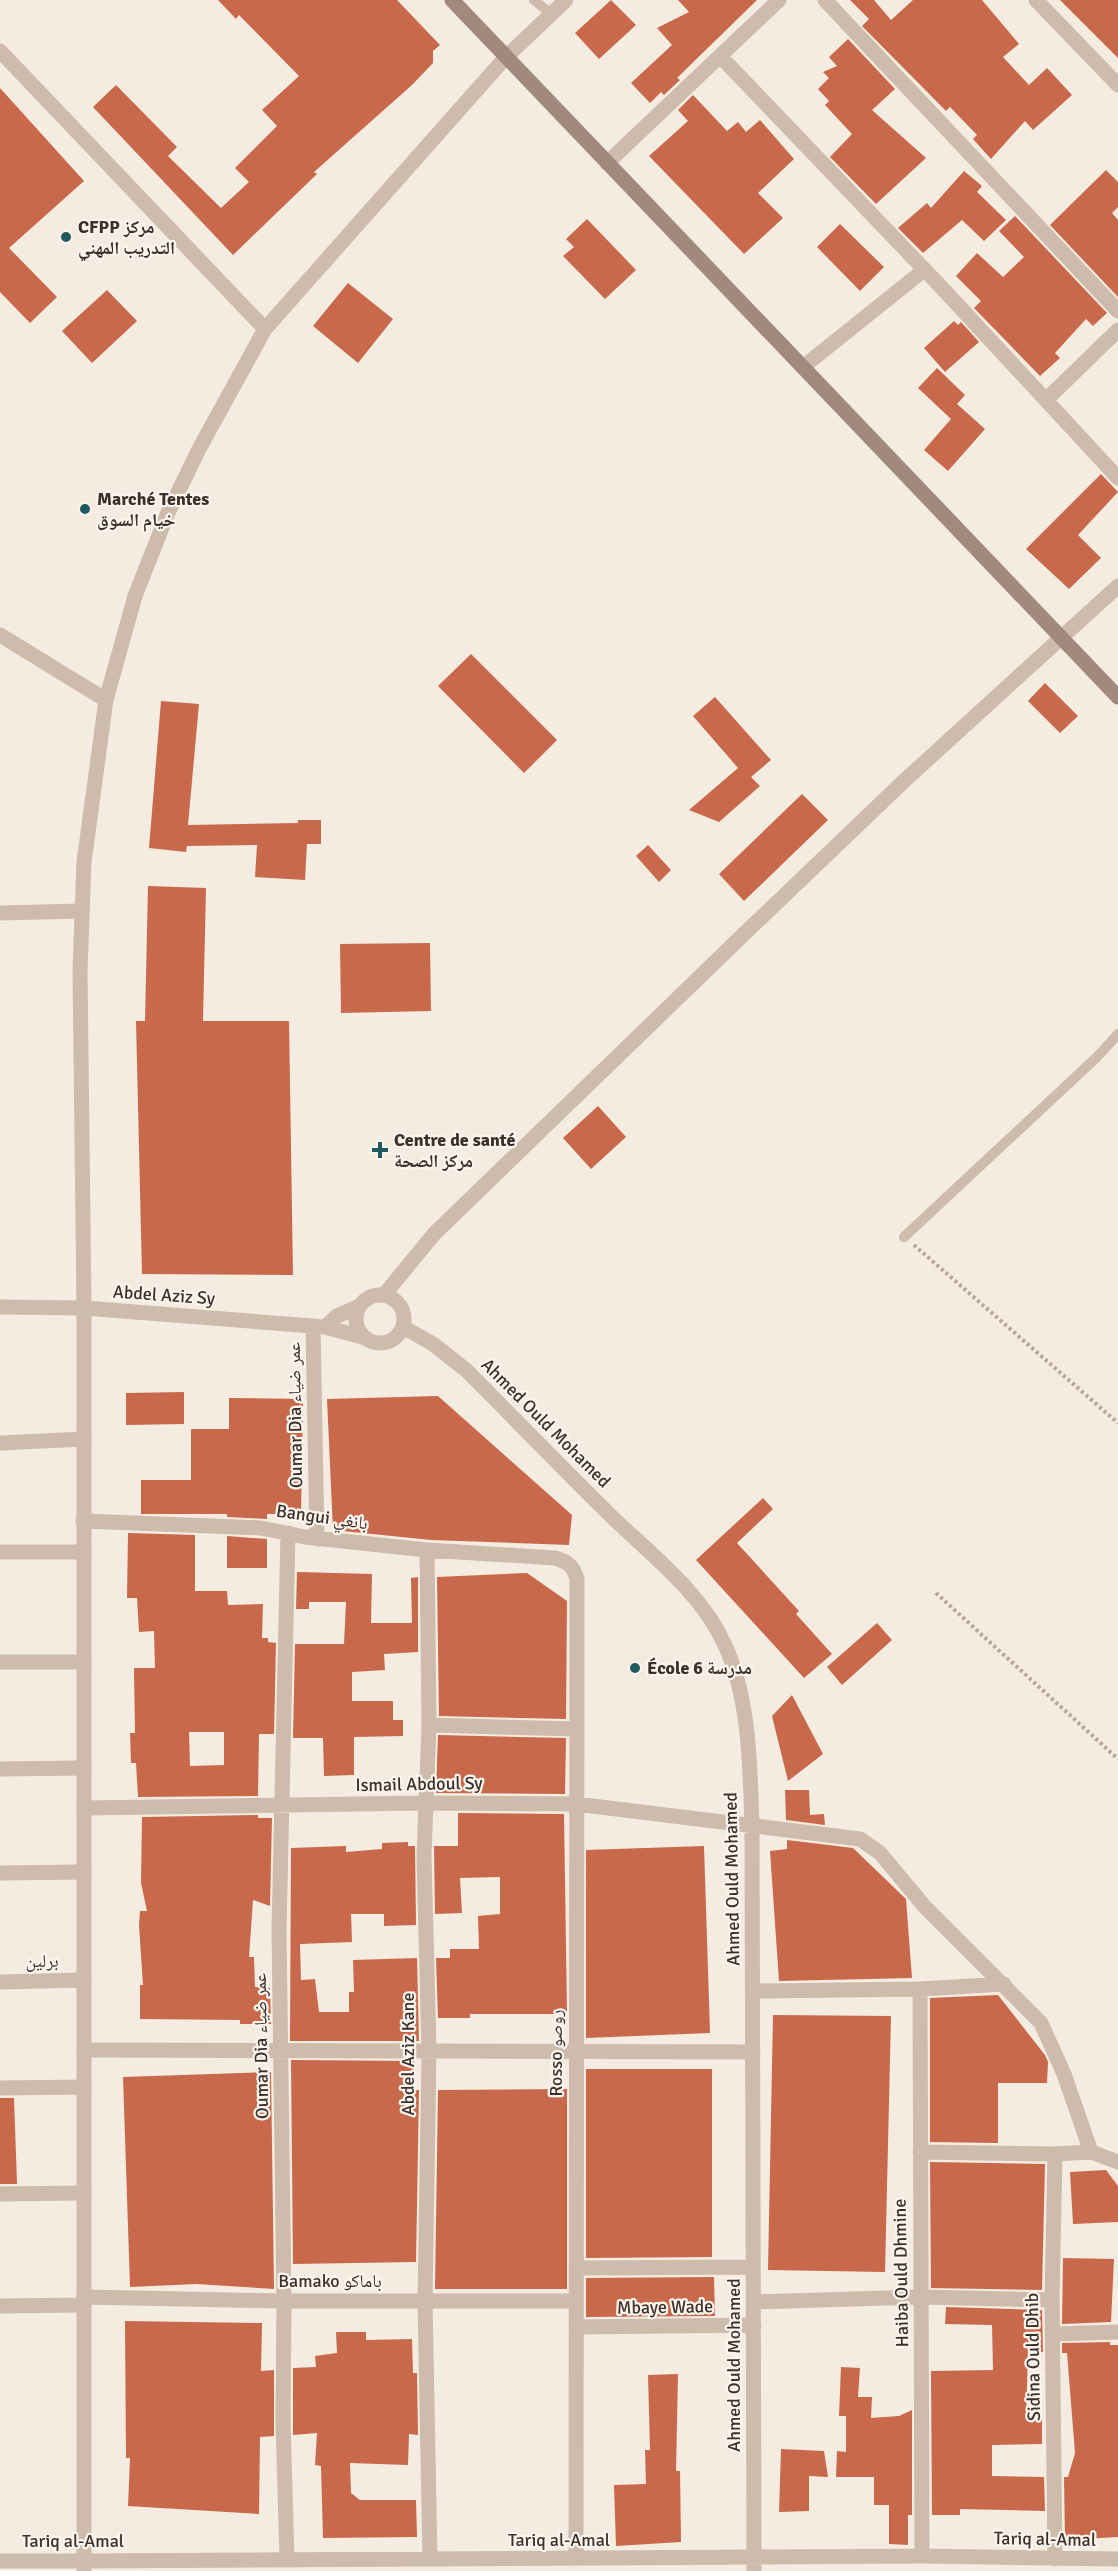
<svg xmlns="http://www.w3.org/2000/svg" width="1118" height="2571" viewBox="0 0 1118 2571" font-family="Signika,'Noto Naskh Arabic',sans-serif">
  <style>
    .building { fill: #c8694b; fill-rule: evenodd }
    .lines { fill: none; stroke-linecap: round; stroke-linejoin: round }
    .path { stroke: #b9a596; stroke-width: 4; stroke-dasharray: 3 3; stroke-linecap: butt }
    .service { stroke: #cdbbac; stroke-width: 10 }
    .minor { stroke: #cdbbac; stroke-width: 15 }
    .tertiary { stroke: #cdbbac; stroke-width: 15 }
    .secondary { stroke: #a18a7d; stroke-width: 15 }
    .poi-dot { fill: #1f5a5e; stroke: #fbf5ee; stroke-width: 2 }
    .labels { text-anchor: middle; stroke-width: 4.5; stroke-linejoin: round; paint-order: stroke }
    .poi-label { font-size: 18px; font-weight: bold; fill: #3b302b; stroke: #fbf5ee; text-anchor: start }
    .street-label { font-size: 18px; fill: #3b302b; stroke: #fbf5ee }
  </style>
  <rect width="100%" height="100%" fill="#f4ebe1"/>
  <path class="building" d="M 218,0 L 397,0 L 440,45 L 433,51 L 433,63 L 412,85 L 314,172 L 317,174 L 233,255 L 93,107 L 116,85 L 177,147 L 168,156 L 221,208 L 249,182 L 235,168 L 277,126 L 262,110 L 299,76 L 239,15 L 236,19 Z
    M 611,0 L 636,25 L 599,59 L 575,33 Z
    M 678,0 L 757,0 L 677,78 L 680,80 L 664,95 L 661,92 L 650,103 L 631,83 L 672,45 L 657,28 L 689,12 Z
    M 850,0 L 874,0 L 891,20 L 913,0 L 982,0 L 1019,44 L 1003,57 L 1029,85 L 1047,68 L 1072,95 L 1033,130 L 1025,121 L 991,159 L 973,139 L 977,135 L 950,107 L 946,111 L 862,26 L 869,19 Z
    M 1060,0 L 1118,0 L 1118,58 Z
    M 848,39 L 895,89 L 872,110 L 926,158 L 876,204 L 830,157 L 852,134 L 825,105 L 829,101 L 818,89 L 829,78 L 823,72 L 837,66 L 829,57 Z
    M 0,88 L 84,181 L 9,248 L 57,297 L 30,323 L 0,292 Z
    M 693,95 L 727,131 L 738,122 L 746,132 L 760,120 L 794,159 L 758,193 L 783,218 L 744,254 L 649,156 L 688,121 L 678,110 Z
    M 1106,170 L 1118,182 L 1118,207 L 1112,213 L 1118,220 L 1118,297 L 1050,225 Z
    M 964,171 L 982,186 L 977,192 L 1006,220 L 984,241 L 962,220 L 923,253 L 898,228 L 927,203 L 931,208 Z
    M 1015,216 L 1107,313 L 1093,326 L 1086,319 L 1055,353 L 1060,358 L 1040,376 L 974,308 L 981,301 L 956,276 L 977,253 L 1003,277 L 1024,257 L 999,231 Z
    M 587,219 L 636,270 L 605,299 L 563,256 L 574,247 L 566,239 Z
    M 840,224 L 884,267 L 860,291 L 817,247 Z
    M 348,283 L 393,319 L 358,363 L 313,326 Z
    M 107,290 L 137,321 L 92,363 L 62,331 Z
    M 954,321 L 958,325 L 961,322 L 979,342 L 945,372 L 924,348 Z
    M 937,368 L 965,395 L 957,404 L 985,429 L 948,471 L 924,450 L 951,419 L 918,388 Z
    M 1101,474 L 1118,492 L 1078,535 L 1101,558 L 1069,589 L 1026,549 Z
    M 471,654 L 557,740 L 524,773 L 438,686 Z
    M 1045,683 L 1078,716 L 1060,733 L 1028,701 Z
    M 715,697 L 771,760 L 751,777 L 760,786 L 719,822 L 689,810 L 738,768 L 693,716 Z
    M 161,701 L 199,704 L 188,825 L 298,823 L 298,820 L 321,820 L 321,844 L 307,844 L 305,880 L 255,877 L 257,845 L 187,846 L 186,852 L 149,848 Z
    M 802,794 L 828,820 L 744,901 L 719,874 Z
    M 648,845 L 671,870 L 659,882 L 636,856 Z
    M 148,886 L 206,888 L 203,1021 L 289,1021 L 293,1275 L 142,1274 L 136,1021 L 145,1021 Z
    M 430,943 L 431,1011 L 341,1013 L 340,944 Z
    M 598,1106 L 626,1137 L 591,1169 L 563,1138 Z
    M 184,1392 L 184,1424 L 126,1425 L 126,1393 Z
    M 438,1396 L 572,1515 L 569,1545 L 431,1540 L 333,1530 L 327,1399 Z
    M 229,1398 L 303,1399 L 301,1514 L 267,1514 L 267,1519 L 227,1517 L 227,1514 L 141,1514 L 141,1480 L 191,1480 L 191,1429 L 229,1429 Z
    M 763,1498 L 773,1509 L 737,1543 L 799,1611 L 796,1614 L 832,1654 L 804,1678 L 696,1560 Z
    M 128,1533 L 195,1535 L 195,1591 L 227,1591 L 228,1605 L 263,1604 L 262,1638 L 268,1638 L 268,1642 L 276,1643 L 274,1734 L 259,1734 L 258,1796 L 138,1797 L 136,1763 L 131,1763 L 130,1733 L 135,1733 L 134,1668 L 155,1668 L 154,1631 L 139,1632 L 137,1598 L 127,1598 ZM 189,1732 L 224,1732 L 224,1765 L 190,1766 Z
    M 227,1536 L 267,1539 L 267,1568 L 227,1568 Z
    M 297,1572 L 372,1574 L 371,1623 L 412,1623 L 411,1578 L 418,1577 L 418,1652 L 384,1654 L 385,1670 L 352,1672 L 352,1701 L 393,1701 L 393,1720 L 403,1720 L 403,1736 L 354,1737 L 354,1775 L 324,1776 L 323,1738 L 293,1738 L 295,1644 L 344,1644 L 346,1602 L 309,1602 L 309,1609 L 296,1609 Z
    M 527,1573 L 567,1601 L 566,1719 L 439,1716 L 437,1577 Z
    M 877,1623 L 892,1640 L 842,1685 L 827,1667 Z
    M 792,1695 L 823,1754 L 788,1781 L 772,1716 Z
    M 438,1735 L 566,1738 L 565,1794 L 436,1793 Z
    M 785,1790 L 809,1790 L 810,1815 L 824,1814 L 825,1825 L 786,1820 Z
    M 458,1813 L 564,1814 L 567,2014 L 470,2014 L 470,2018 L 438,2018 L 436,1958 L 450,1958 L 450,1949 L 479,1949 L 478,1916 L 500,1914 L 500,1877 L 460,1878 L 462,1913 L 435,1914 L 434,1846 L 458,1846 Z
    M 258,1815 L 258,1818 L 272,1818 L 270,1906 L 253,1900 L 249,1957 L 254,1957 L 255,1987 L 270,1988 L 271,2024 L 240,2024 L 240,2020 L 140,2019 L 140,1985 L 143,1985 L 139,1925 L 140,1911 L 147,1911 L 141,1883 L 142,1817 Z
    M 787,1840 L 853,1848 L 906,1899 L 912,1978 L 779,1981 L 770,1851 L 787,1849 Z
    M 408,1842 L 408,1846 L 415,1846 L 416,1925 L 384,1926 L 384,1914 L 351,1914 L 352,1942 L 300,1944 L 301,1980 L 315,1979 L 319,2012 L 349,2012 L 349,1992 L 354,1992 L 353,1960 L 417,1958 L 419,2041 L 290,2041 L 291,1848 L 346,1846 L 346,1852 L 382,1849 L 382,1843 Z
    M 704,1846 L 710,2033 L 586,2038 L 586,1850 Z
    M 998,1995 L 1045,2055 L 1048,2062 L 1047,2083 L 998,2083 L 998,2143 L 930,2142 L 930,1998 Z
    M 773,2015 L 891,2016 L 885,2272 L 768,2270 Z
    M 291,2060 L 414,2061 L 415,2090 L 419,2090 L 416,2262 L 293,2264 Z
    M 586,2069 L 712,2069 L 712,2257 L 586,2258 Z
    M 271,2072 L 274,2289 L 196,2284 L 130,2287 L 123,2077 Z
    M 567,2089 L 567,2289 L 435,2289 L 438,2090 Z
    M 0,2098 L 14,2098 L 17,2184 L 0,2184 Z
    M 930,2162 L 1045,2164 L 1042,2290 L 931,2288 Z
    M 1106,2170 L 1118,2186 L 1118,2222 L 1073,2224 L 1070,2172 Z
    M 1063,2258 L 1114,2259 L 1111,2322 L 1062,2324 Z
    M 714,2277 L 715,2316 L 586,2317 L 586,2278 Z
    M 946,2307 L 1042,2310 L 1043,2352 L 1028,2352 L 1026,2418 L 1042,2418 L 1042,2444 L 992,2445 L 992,2476 L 1044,2477 L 1045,2511 L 960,2509 L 960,2515 L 932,2515 L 931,2371 L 993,2370 L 992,2325 L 945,2324 Z
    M 125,2321 L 262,2323 L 261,2371 L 274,2370 L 274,2436 L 260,2437 L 259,2514 L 128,2506 L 130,2458 L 126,2458 Z
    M 336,2332 L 366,2332 L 366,2340 L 412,2339 L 413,2373 L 417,2373 L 418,2435 L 409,2434 L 408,2465 L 350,2463 L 351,2493 L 360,2500 L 416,2500 L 417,2537 L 323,2538 L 321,2466 L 315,2465 L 317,2433 L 293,2435 L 293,2368 L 316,2367 L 315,2356 L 337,2353 Z
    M 1110,2342 L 1110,2345 L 1118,2345 L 1118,2537 L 1065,2540 L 1064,2477 L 1068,2477 L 1075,2453 L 1067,2353 L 1062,2353 L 1062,2343 Z
    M 841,2367 L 860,2368 L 858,2397 L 872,2397 L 871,2418 L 899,2416 L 912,2410 L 912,2515 L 908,2515 L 908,2545 L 889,2544 L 889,2505 L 874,2505 L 874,2477 L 836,2477 L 837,2451 L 846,2452 L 846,2416 L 839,2416 Z
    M 678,2374 L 676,2471 L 680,2471 L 681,2542 L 616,2546 L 614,2485 L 646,2484 L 645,2450 L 650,2450 L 648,2375 Z
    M 781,2449 L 824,2451 L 828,2477 L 809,2476 L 809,2511 L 779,2512 Z"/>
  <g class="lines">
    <path class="path" d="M 914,1245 L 1118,1423
      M 936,1593 L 1118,1759"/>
    <path class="service" d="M 534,0 L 551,14
      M 904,1237 L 1097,1057 L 1118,1034"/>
    <path class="minor" d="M 825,0 L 1118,311
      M 1036,0 L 1118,85
      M 0,51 L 265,329
      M 720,56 L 944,290 L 1118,478
      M 607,163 L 779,0
      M 803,367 L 924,270
      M 1046,400 L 1118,330
      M 0,635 L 106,700
      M 0,913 L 82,911
      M356 1319a24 24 0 1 1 48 0a24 24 0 1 1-48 0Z
      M 384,1295 L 434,1234 L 744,934 L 904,781 L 1118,586
      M 0,1307 L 84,1308 L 325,1327 L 366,1338
      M 313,1326 L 317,1539
      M 325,1327 L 337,1316 L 360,1306
      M 403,1327 L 433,1344 L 466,1370 C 514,1418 561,1467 610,1515 C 649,1553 701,1592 724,1643 C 750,1698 750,1767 752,1826 L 754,2571
      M 0,1443 L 84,1439
      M 83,1521 L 261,1528 L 305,1537 L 427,1550 L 555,1558 C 568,1562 573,1565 577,1579 L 576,2559
      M 427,1550 L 429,1725 L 424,1856 L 429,2050 L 425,2301 L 430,2559
      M 0,1552 L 84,1552
      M 0,1662 L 84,1662
      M 429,1725 L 575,1729
      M 0,1769 L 84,1768
      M 84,1808 L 427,1803 L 576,1804 L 860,1839 L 880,1853 L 925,1907 L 1041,2023 L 1064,2074 L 1091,2152 L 1118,2162
      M 0,1873 L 84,1872
      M 0,1982 L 84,1980
      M 920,1989 L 922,2556
      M 753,1991 L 920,1989 L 1004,1984
      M 84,2050 L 753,2052
      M 0,2088 L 84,2087
      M 920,2152 L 1055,2154 L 1091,2152
      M 0,2194 L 84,2193
      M 576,2268 L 753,2267
      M 84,2297 L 284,2301 L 576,2301
      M 754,2302 L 920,2297 L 1052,2300
      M 0,2306 L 84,2305
      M 576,2327 L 754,2325
      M 1053,2334 L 1118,2332
      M 287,2559 L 283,2421 L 284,2301 L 279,1930 L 288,1533
      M 1055,2559 L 1052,2300 L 1055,2154
      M 84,2561 L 922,2556 L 1118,2559"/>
    <path class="tertiary" d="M 0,2561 L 84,2561
      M 84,2571 L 84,1308 L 80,970 L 84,862 L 106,700 L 135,596 L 167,515 L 199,449 L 265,329 L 506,57 L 566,0"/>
    <path class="secondary" d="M 452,0 L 1118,697"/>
  </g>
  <g class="poi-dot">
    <circle cx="66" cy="237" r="6"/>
    <circle cx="85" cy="509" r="6"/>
    <path d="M377 1141h6v6h6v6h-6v6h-6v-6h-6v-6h6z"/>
    <circle cx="635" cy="1668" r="6"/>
  </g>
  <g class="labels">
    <g class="poi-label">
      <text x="78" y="233">CFPP مركز<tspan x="78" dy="21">التدريب المهني</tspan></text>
      <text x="97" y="505">Marché Tentes<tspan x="97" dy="21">خيام السوق</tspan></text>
      <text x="394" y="1146">Centre de santé<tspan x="394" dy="21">مركز الصحة</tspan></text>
      <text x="647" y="1674">École 6 مدرسة</text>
    </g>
    <g class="street-label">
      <text transform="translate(164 1295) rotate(4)" y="6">Abdel Aziz Sy</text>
      <text transform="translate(295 1415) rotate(-91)" y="6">Oumar Dia عمر ضياء</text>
      <text transform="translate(546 1423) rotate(45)" y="6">Ahmed Ould Mohamed</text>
      <text transform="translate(322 1517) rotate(8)" y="6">Bangui بانغي</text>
      <text transform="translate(419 1784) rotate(-1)" y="6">Ismail Abdoul Sy</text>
      <text transform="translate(732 1879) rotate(-91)" y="6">Ahmed Ould Mohamed</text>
      <text transform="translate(42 1961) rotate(-1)" y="6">برلين</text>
      <text transform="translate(261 2046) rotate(-91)" y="6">Oumar Dia عمر ضياء</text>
      <text transform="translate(556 2053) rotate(-90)" y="6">Rosso روصو</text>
      <text transform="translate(408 2054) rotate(-90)" y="6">Abdel Aziz Kane</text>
      <text transform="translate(901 2273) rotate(-91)" y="6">Haiba Ould Dhmine</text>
      <text x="330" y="2287">Bamako باماكو</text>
      <text transform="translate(665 2307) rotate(-1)" y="6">Mbaye Wade</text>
      <text transform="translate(1033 2357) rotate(-91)" y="6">Sidina Ould Dhib</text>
      <text transform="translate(734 2365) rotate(-90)" y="6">Ahmed Ould Mohamed</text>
      <text transform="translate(1045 2539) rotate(1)" y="6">Tariq al-Amal</text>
      <text x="559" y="2546">Tariq al-Amal</text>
      <text x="73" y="2547">Tariq al-Amal</text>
    </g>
  </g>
</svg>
